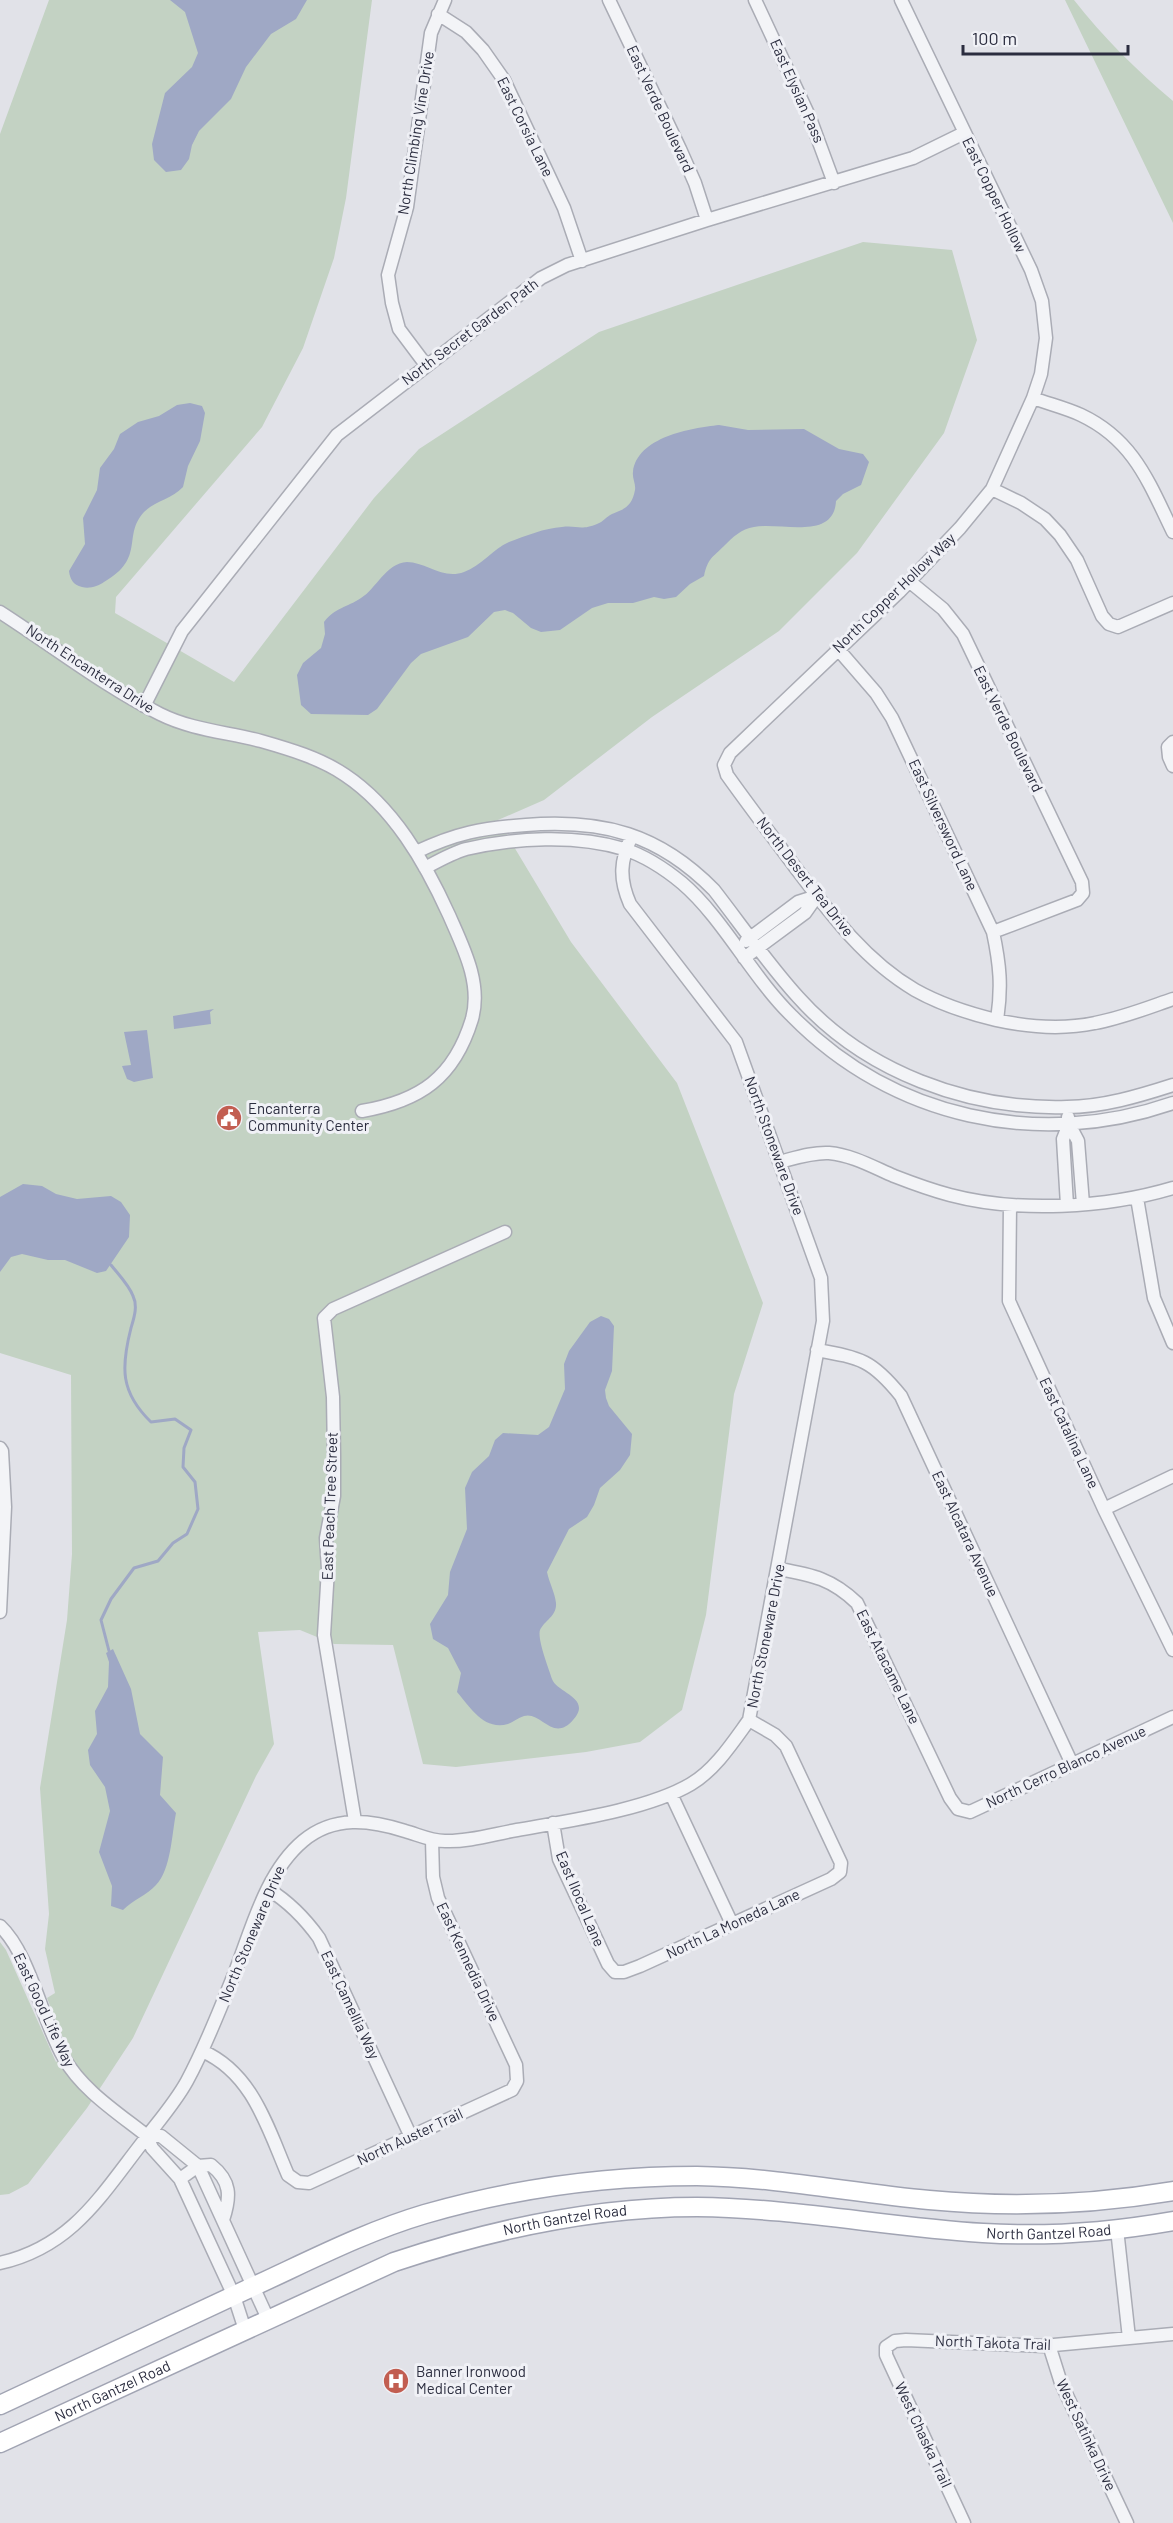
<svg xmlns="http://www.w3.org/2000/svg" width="1173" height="2523" viewBox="0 0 1173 2523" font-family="Barlow,sans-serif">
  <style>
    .green { fill: #c3d2c3 }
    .water { fill: #9fa8c5 }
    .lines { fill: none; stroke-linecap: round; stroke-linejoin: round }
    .stream { stroke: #9fa8c5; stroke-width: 3 }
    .minor-casing { stroke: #aaacb5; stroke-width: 15 }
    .primary-casing { stroke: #a1a4b3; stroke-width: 21 }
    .minor { stroke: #f3f4f7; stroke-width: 12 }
    .primary { stroke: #fff; stroke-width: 18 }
    .labels { text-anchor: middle; stroke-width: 6; stroke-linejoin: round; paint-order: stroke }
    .street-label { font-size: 15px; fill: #2b2d3f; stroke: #f0f1f6 }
    .poi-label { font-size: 15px; fill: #2b2d3f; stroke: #f0f1f6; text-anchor: start }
  </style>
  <rect width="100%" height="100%" fill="#e1e2e8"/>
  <path class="green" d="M 49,0 L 372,0 L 346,198 L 334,258 L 303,348 L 262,427 L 116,597 L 115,613 L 234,682 L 374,498 L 419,449 L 599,332 L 863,242 L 952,250 L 977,340 L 944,433 L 857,553 L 779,631 L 652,717 L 544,800 L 498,820 L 571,942 L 677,1083 L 763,1303 L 734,1394 L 706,1615 L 682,1710 L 640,1742 L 586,1752 L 456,1767 L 423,1764 L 393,1645 L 334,1644 L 300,1630 L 258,1632 L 274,1744 L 256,1776 L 133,2038 L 87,2108 L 28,2184 L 9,2194 L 0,2195 L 0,1942 L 6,1950 L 56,2062 L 69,2053 L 47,1998 L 55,1993 L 45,1949 L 49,1914 L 40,1788 L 67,1620 L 72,1554 L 71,1375 L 0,1353 L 0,134 Z
    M 1065,0 L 1074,0 C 1103,37 1137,71 1173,101 L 1173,223 Z"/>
  <path class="water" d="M 170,0 L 307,0 L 296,19 L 271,34 L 246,67 L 231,99 L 199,131 L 192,145 L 189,159 L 181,170 L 166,172 L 154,160 L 152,144 L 165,93 L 192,67 L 198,53 L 185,12 Z
    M 190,403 L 202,406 L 205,413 L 200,441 L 188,466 L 183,487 C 172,499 155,501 144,512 C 122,536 146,558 104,582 C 98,586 90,589 82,587 C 73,585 70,579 69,571 L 85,544 L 83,518 L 97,490 L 100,468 L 114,449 L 120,434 L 138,422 L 159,416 L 177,405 Z
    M 719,425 L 748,430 L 804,429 L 839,449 L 863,454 L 869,462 L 861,485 L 843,494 L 836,501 C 834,541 781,522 754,527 C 741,529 733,537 724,546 C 712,558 708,558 704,576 L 690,584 L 676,597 L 664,599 L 654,597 L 633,603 L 608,603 L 592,608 L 560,630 L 541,632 L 531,628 L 513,613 L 505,610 L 494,612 L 468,637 L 421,654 L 411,663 L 377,709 L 368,715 L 311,714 L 301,705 L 297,675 L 303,663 L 321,648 L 325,634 L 324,622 C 336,607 346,608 361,598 C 376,589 386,563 407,562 C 426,562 443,580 464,572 C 481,566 493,549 509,542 C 525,536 545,528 562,527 C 577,525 580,531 597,524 C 603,522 607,516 612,514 C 625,509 632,506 635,490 C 636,484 632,478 633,472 C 637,437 691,428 719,425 Z
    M 214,1009 L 210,1012 L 211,1024 L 174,1029 L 173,1016 Z
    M 147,1030 L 153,1078 L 134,1082 L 127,1079 L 122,1066 L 131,1065 L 124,1032 Z
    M 23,1184 L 42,1186 L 56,1194 L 77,1199 L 111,1196 L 121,1202 L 130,1215 L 129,1237 L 106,1271 L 97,1273 L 65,1260 L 48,1260 L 22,1254 L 11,1257 L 0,1272 L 0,1197 Z
    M 601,1316 L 609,1319 L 614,1326 L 612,1371 L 605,1390 L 606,1398 L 609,1406 L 632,1434 L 630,1455 L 620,1470 L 600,1488 L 594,1505 L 587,1517 L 569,1529 L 547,1572 C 549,1582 555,1593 556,1603 C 557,1616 545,1620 540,1630 C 537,1639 549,1669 552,1679 C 557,1693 593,1698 573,1720 C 553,1743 541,1711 524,1716 C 518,1718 513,1722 508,1724 C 484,1731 470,1707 457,1692 L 461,1673 L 448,1648 L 433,1639 L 430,1624 L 448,1595 L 450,1572 L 467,1529 L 465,1488 L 472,1472 L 489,1456 L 495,1440 L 503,1433 L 538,1435 L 549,1427 L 565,1389 L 564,1364 L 569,1351 L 590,1322 Z
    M 113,1649 L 131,1689 L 140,1734 L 163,1757 L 160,1795 L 176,1813 C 172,1833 171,1870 156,1885 C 147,1895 133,1900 123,1910 L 111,1906 L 112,1886 L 99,1852 L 110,1811 L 105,1787 L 90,1765 L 88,1750 L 97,1734 L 95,1711 L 108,1687 L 109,1662 L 106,1653 Z"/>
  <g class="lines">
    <path class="stream" d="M 109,1651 L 101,1620 L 111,1599 L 134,1568 L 158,1561 L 173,1543 L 187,1534 L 198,1509 L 195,1482 L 183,1467 L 184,1448 L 191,1430 L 175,1419 L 151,1422 C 120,1392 121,1367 131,1328 C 134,1318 138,1306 133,1296 C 129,1285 118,1274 111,1265"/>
    <g class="minor-casing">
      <path id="minor" d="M 609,0 L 680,149 L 695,183 L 707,220
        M 755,0 L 810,118 L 834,183
        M 901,0 L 1031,270 L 1042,301 L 1046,338 L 1041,374 L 1033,398 L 992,489 L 960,528 L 899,592 L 730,753 L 724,765 L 727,775 C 749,806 772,836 795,867 C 829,912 864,960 915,990 C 940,1004 967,1013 996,1020 C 1028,1027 1062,1030 1095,1023 C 1122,1018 1147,1008 1173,999
        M 438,14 L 466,32 L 483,50 L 504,80 L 564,208 L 582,261
        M 426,365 L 399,329 L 392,303 L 388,275 L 407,207 L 431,33 L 445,0
        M 1033,398 C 1049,404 1066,408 1081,415 C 1134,440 1149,483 1173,532
        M 992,489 L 1021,503 L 1045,519 L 1060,535 L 1077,560 L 1102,616 L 1109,624 L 1118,627 L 1173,603
        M 909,581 L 943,609 L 963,634 L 1082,882 L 1083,893 L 1077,900 L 993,932
        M 0,612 C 53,646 104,686 160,714 C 192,730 227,732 261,741 C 289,749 320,758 345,775 C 393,807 425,862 449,915 C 463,947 482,983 472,1019 C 454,1078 420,1101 362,1111
        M 837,648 L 876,693 L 892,718 L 993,932 C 1000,965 1002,987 997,1020
        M 144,706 L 182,631 L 337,435 L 541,278 L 567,265 L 707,220 L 913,158 L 964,133
        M 1173,742 L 1168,747 L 1169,757 L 1173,766
        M 416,852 C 456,833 482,828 526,825 C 603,819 659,834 714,890 C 742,926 768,964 798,997 C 865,1072 968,1110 1067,1107 C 1102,1107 1139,1096 1173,1085
        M 425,868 C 438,861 452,853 466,849 C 515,838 575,834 624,849 C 645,856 665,869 682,883 C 723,918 752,977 792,1016 C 892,1118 1038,1150 1173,1103
        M 746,941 L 798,902 L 817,896
        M 744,958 L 805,913 L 817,896
        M 1068,1117 L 1069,1124 L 1078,1141 L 1083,1204
        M 779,1162 C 795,1158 813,1152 829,1153 C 852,1155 873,1167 894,1176 C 912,1183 931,1190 950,1195 C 1018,1213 1106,1208 1173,1188
        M 1137,1198 L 1154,1298 L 1173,1343
        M 1010,1205 L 1009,1301 L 1104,1509 L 1173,1650
        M 1067,1205 L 1063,1139 L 1069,1124
        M 817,1350 C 861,1358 872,1360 901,1396 L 1072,1764
        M 0,1448 L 2,1451 L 5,1507 L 0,1612
        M 1104,1509 L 1173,1476
        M 779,1569 C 813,1575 832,1579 857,1603 L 950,1798 L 958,1809 L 970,1812 L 1173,1717
        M 671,1794 L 732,1924
        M 355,1821 L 324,1635 L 328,1569 L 326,1538 L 334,1496 L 334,1456 L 333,1397 L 324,1318 L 333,1309 L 505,1232
        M 553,1823 L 559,1859 L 608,1964 L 615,1972 L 624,1972 L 640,1966 L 831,1879 L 840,1872 L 841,1863 L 786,1746 L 775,1735 L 749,1720
        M 268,1889 C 289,1902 304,1917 319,1938 L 411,2137
        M 0,1926 C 30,1954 42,2021 64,2058 C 82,2090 118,2113 147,2136 L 152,2148 L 180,2179 L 234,2296 L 245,2330
        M 202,2051 C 253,2073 268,2129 288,2175 L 298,2182 L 309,2183 L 512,2090 L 517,2081 L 516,2065 L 438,1898 L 433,1877 L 432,1840
        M 147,2136 L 161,2136 L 198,2166 L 268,2319
        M 180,2179 L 198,2166 L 211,2165 C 231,2181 231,2196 223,2220
        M 1117,2229 L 1129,2338
        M 0,2263 C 71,2247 100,2197 142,2143 C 157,2123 175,2103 187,2081 C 206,2046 220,2009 235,1972 C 252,1928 266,1872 303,1841 C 334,1815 370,1820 405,1831 C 419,1835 431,1841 445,1841 C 469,1842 494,1834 517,1830 C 567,1821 647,1810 691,1784 C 715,1770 733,1742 749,1720 L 823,1321 L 821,1278 L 736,1042 L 630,904 C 619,879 620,860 632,836
        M 1049,2345 L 1061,2383 L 1127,2523
        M 964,2523 L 886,2355 L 886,2347 L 895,2341 L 906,2340 L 1043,2346 L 1173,2334"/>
    </g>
    <g class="primary-casing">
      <g id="primary">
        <path d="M 0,2405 C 83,2366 167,2327 250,2288 C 307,2262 364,2232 425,2214 C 512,2189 606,2176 697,2176 C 775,2177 852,2193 929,2200 C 1013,2208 1090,2205 1173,2191"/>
        <path id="s1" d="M 0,2443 L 394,2262 C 493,2229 593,2207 697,2207 C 793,2208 887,2227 983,2233 C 1046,2237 1110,2232 1173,2221"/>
      </g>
    </g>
    <use href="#minor" class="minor"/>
    <use href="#primary" class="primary"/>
  </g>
  <defs>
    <g id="civic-disc" transform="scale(1.35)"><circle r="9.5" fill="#c25e51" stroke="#f0f1f6"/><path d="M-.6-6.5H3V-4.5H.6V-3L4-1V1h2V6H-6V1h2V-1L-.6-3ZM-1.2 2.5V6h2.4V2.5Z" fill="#fff"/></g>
    <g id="hospital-disc" transform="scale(1.35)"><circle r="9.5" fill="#c25e51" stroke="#f0f1f6"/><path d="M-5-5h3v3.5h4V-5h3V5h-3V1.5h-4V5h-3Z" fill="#fff"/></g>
  </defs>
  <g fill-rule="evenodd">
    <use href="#civic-disc" x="229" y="1118"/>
    <use href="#hospital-disc" x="396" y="2381"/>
  </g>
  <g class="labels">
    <g class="street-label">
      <text transform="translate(797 91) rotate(66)" y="5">East Elysian Pass</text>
      <text transform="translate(660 109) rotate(65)" y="5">East Verde Boulevard</text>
      <text transform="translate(525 127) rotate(64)" y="5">East Corsia Lane</text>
      <text transform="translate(416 133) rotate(-81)" y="5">North Climbing Vine Drive</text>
      <text transform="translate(994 195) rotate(64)" y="5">East Copper Hollow</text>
      <text transform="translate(470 332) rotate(-37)" y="5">North Secret Garden Path</text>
      <text transform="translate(894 593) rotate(-44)" y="5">North Copper Hollow Way</text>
      <text transform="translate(90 669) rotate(33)" y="5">North Encanterra Drive</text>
      <text transform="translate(1008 729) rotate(64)" y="5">East Verde Boulevard</text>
      <text transform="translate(943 825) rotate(65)" y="5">East Silversword Lane</text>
      <text transform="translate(805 877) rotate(52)" y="5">North Desert Tea Drive</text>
      <text transform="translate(774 1146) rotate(70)" y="5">North Stoneware Drive</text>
      <text transform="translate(1069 1433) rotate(65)" y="5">East Catalina Lane</text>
      <text transform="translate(330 1506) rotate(-88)" y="5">East Peach Tree Street</text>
      <text transform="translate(965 1534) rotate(65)" y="5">East Alcatara Avenue</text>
      <text transform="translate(766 1636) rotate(-79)" y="5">North Stoneware Drive</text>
      <text transform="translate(888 1667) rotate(64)" y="5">East Atacame Lane</text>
      <text transform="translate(1066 1767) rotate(-25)" y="5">North Cerro Blanco Avenue</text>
      <text transform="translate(580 1899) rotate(67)" y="5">East Ilocal Lane</text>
      <text transform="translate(733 1924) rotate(-25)" y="5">North La Moneda Lane</text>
      <text transform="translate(252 1934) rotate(-67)" y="5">North Stoneware Drive</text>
      <text transform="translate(468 1962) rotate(65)" y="5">East Kennedia Drive</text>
      <text transform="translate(350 2005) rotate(65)" y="5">East Camellia Way</text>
      <text transform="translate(44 2010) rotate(65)" y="5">East Good Life Way</text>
      <text transform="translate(410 2137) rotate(-25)" y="5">North Auster Trail</text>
      <text dy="5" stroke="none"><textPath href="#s1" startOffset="610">North Gantzel Road</textPath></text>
      <text dy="5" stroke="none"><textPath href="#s1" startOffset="1096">North Gantzel Road</textPath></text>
      <text transform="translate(993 2343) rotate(2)" y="5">North Takota Trail</text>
      <text dy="5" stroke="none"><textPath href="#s1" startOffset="124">North Gantzel Road</textPath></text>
      <text transform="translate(923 2435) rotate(65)" y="5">West Chaska Trail</text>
      <text transform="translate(1086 2435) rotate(65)" y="5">West Satinka Drive</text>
    </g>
    <g class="poi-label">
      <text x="248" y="1114">Encanterra<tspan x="248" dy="17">Community Center</tspan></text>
      <text x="416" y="2377">Banner Ironwood<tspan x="416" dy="17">Medical Center</tspan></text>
    </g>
  </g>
  <path d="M963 45v9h165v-9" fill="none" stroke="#2b2d3f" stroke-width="3"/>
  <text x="972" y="45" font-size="18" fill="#2b2d3f" stroke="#f0f1f6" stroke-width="4.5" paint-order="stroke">100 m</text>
</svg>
